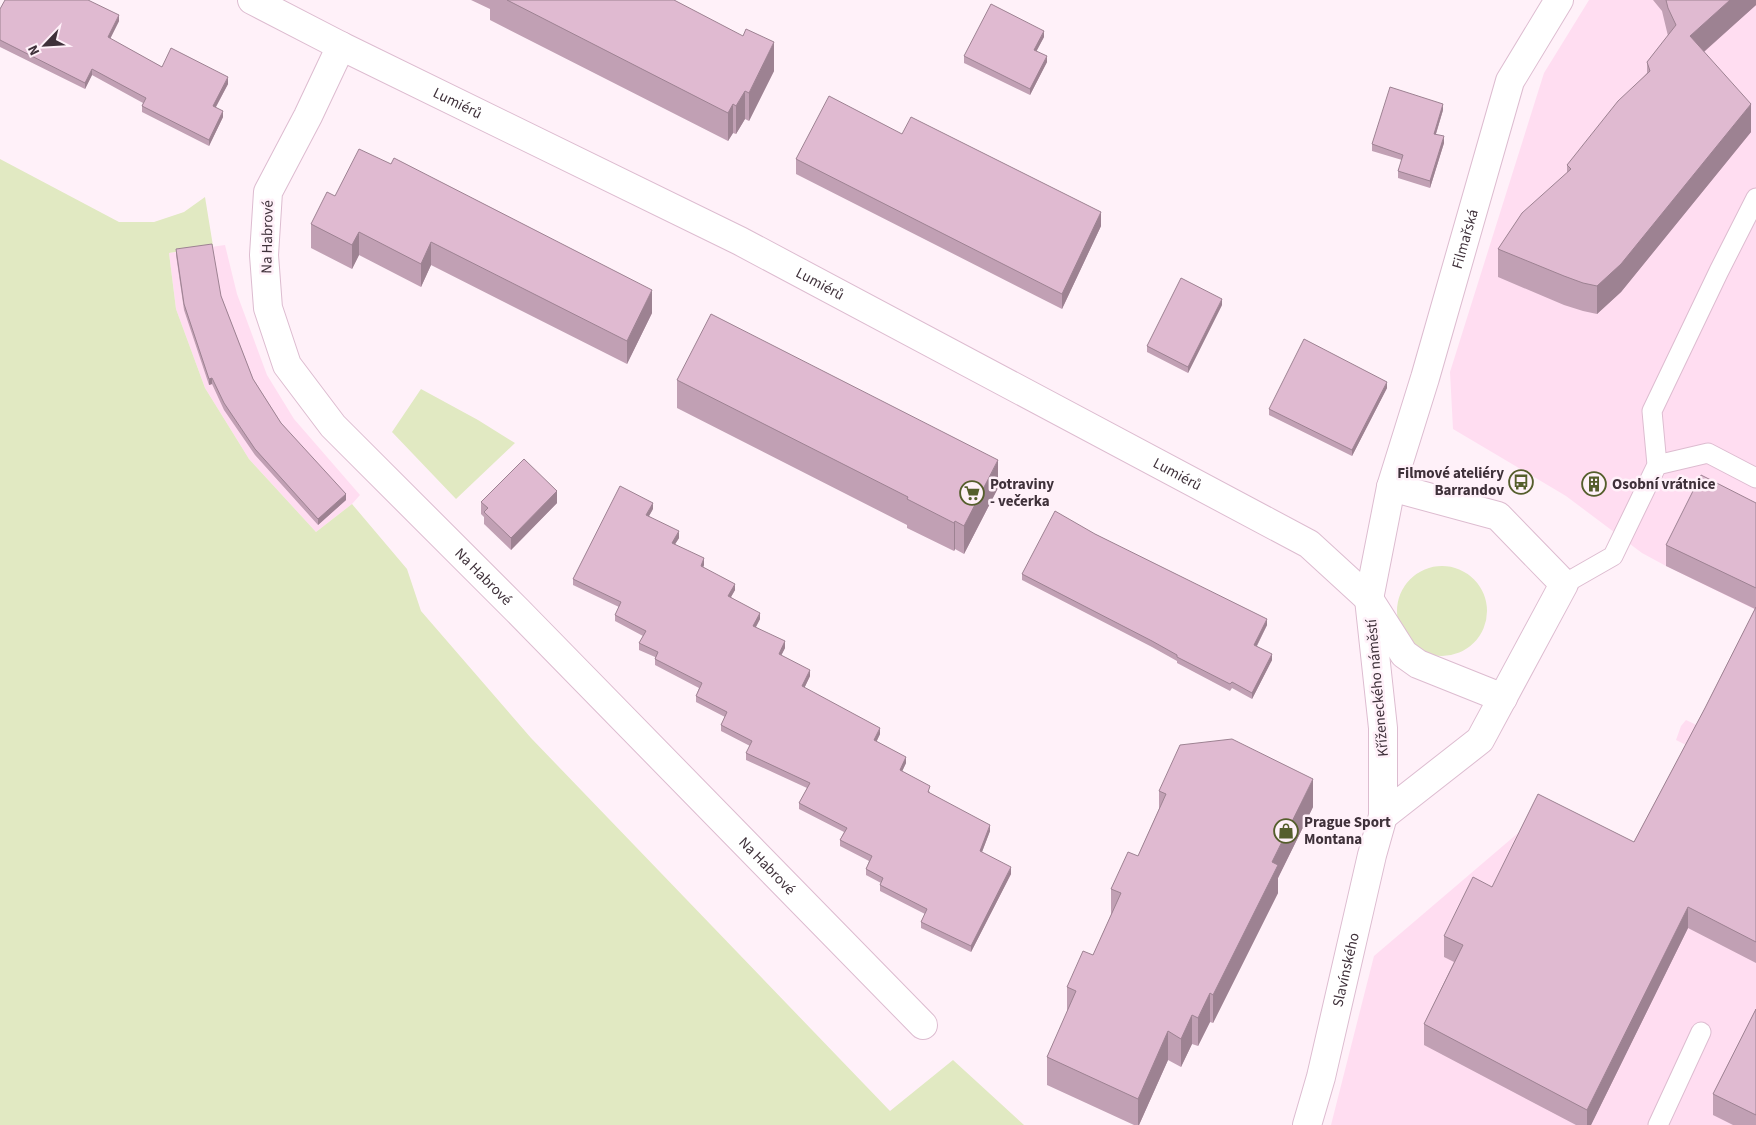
<svg xmlns="http://www.w3.org/2000/svg" width="1756" height="1125" viewBox="0 0 1756 1125" font-family="'Source Sans 3',sans-serif">
  <style>
    .built { fill: #ffddf1 }
    .green { fill: #e1e9c2 }
    .lines { fill: none; stroke-linecap: round; stroke-linejoin: round }
    .lane-casing { stroke: #ddbcd0; stroke-width: 21 }
    .street-casing { stroke: #ddbcd0; stroke-width: 30 }
    .lane { stroke: #fff; stroke-width: 19 }
    .street { stroke: #fff; stroke-width: 28 }
    .wall { fill: #c1a0b4 }
    .shaded-wall { fill: #9d8292 }
    .building { fill: #e0bad1; stroke: #9d8292 }
    .labels { text-anchor: middle; stroke-width: 5; stroke-linejoin: round; paint-order: stroke }
    .street-label { font-size: 15px; fill: #3f313a; stroke: #fff1f9 }
    .poi-label { font-size: 15px; font-weight: bold; fill: #3f313a; stroke: #fff1f9; text-anchor: start }
  </style>
  <rect width="100%" height="100%" fill="#fff1f9"/>
  <path class="built" d="M 1589,0 L 1756,0 L 1756,610 L 1666,566 L 1642,553 L 1566,496 L 1453,429 L 1450,372 L 1544,73 Z
    M 225,245 L 237,294 L 267,375 L 294,419 L 360,495 L 352,504 L 316,532 L 249,459 L 205,388 L 176,309 L 169,253 Z
    M 1756,629 L 1756,1125 L 1331,1125 L 1374,956 L 1538,816 L 1626,860 L 1694,749 L 1676,740 L 1681,726 L 1686,720 L 1705,729 Z"/>
  <path class="green" d="M 0,159 L 119,222 L 154,222 L 184,212 L 205,197 L 213,246 L 169,253 L 176,309 L 205,388 L 249,459 L 316,532 L 352,504 L 407,569 L 421,611 L 531,738 L 890,1111 L 953,1060 L 1024,1125 L 0,1125 Z
    M 421,389 L 478,420 L 515,443 L 456,499 L 392,432 Z
    M1397 611a45 45 0 1 1 90 0a45 45 0 1 1-90 0Z"/>
  <g class="lines">
    <g class="lane-casing">
      <path id="lane" d="M 1657,465 L 1708,453 L 1756,478
        M 1564,584 L 1613,556 L 1657,465 L 1652,411 L 1719,271 L 1756,198
        M 1658,1125 L 1701,1032"/>
    </g>
    <g class="street-casing">
      <g id="street">
        <path id="s1" d="M 252,0 L 341,46 L 740,241 L 1309,544 L 1369,599 L 1404,654 L 1418,664 L 1503,698"/>
        <path id="s2" d="M 341,46 L 308,116 L 268,192 L 264,255 L 268,308 L 287,365 L 333,426 L 517,610 L 923,1025"/>
        <path d="M 1383,816 L 1480,740 L 1564,584 L 1498,516 L 1391,487"/>
        <path id="s3" d="M 1307,1125 L 1321,1077 L 1372,855 L 1383,816 L 1383,728 L 1369,599 L 1391,487 L 1425,378 L 1510,81 L 1559,0"/>
      </g>
    </g>
    <use href="#lane" class="lane"/>
    <use href="#street" class="street"/>
  </g>
  <path class="wall" d="M 471,0 L 674,0 L 774,71 L 749,121 L 745,119 L 736,134 L 733,133 L 728,141 L 490,20 L 490,9 Z
    M 1653,0 L 1756,0 L 1756,5 L 1704,52 L 1751,132 L 1621,292 L 1597,314 L 1583,311 L 1564,305 L 1498,277 L 1498,249 L 1567,173 L 1567,165 L 1647,73 L 1647,62 L 1668,36 L 1662,11 Z
    M 0,9 L 119,21 L 110,39 L 162,67 L 228,84 L 216,107 L 223,117 L 209,146 L 142,112 L 142,106 L 143,103 L 92,75 L 85,89 L 0,47 Z
    M 1044,37 L 1036,51 L 1047,62 L 1030,95 L 964,63 L 964,56 Z
    M 1443,110 L 1436,134 L 1444,143 L 1430,188 L 1398,178 L 1398,171 L 1402,160 L 1372,151 L 1372,144 Z
    M 902,134 L 1101,226 L 1062,309 L 796,174 L 796,159 Z
    M 335,196 L 652,313 L 627,364 L 431,265 L 421,287 L 359,255 L 352,269 L 311,248 L 311,224 Z
    M 176,249 L 221,296 L 253,379 L 281,423 L 346,500 L 318,525 L 255,455 L 224,410 L 212,384 L 209,385 L 184,310 L 176,255 Z
    M 1222,305 L 1188,373 L 1147,352 L 1147,346 Z
    M 677,380 L 998,488 L 964,554 L 955,549 L 954,551 L 907,528 L 907,525 L 677,408 Z
    M 1387,388 L 1352,456 L 1269,415 L 1269,409 Z
    M 481,502 L 557,503 L 511,550 L 484,524 L 484,517 L 481,514 Z
    M 1756,503 L 1756,963 L 1688,928 L 1591,1125 L 1576,1125 L 1424,1045 L 1424,1024 L 1454,962 L 1444,957 L 1444,936 L 1492,887 L 1634,842 L 1705,708 L 1755,609 L 1666,566 L 1666,545 Z
    M 653,509 L 649,516 L 679,538 L 675,544 L 704,565 L 703,567 L 735,590 L 731,597 L 760,619 L 756,627 L 785,648 L 781,655 L 810,676 L 804,688 L 880,734 L 876,742 L 906,763 L 902,771 L 930,792 L 930,793 L 990,831 L 982,852 L 1011,874 L 971,952 L 921,928 L 921,922 L 925,914 L 880,891 L 880,885 L 881,883 L 866,875 L 866,869 L 869,861 L 840,846 L 840,840 L 844,832 L 799,809 L 799,803 L 807,788 L 746,760 L 746,753 L 750,746 L 721,731 L 721,725 L 725,717 L 696,702 L 696,696 L 699,688 L 655,665 L 655,657 L 639,650 L 639,643 L 643,636 L 615,621 L 615,615 L 619,607 L 573,585 L 573,579 Z
    M 1095,534 L 1267,625 L 1257,646 L 1272,660 L 1252,699 L 1232,688 L 1230,691 L 1177,663 L 1177,661 L 1152,647 L 1022,580 L 1022,574 Z
    M 1159,791 L 1313,807 L 1278,878 L 1278,893 L 1213,1023 L 1210,1022 L 1198,1046 L 1192,1044 L 1181,1067 L 1168,1060 L 1139,1125 L 1134,1125 L 1047,1085 L 1047,1057 L 1067,1013 L 1067,987 L 1093,955 L 1111,915 L 1111,889 L 1138,856 L 1159,809 Z
    M 1756,1009 L 1756,1125 L 1733,1125 L 1713,1115 L 1713,1094 Z"/>
  <path class="shaded-wall" d="M 1730,0 L 1756,0 L 1756,5 L 1690,64 L 1690,36 Z
    M 119,15 L 119,21 L 108,43 L 108,37 Z
    M 1044,31 L 1044,37 L 1034,56 L 1034,50 Z
    M 774,42 L 774,71 L 749,121 L 749,93 Z
    M 1047,56 L 1047,62 L 1030,95 L 1030,89 Z
    M 92,69 L 92,75 L 85,89 L 85,83 Z
    M 228,77 L 228,84 L 213,112 L 213,106 Z
    M 745,91 L 745,119 L 736,134 L 736,106 Z
    M 733,104 L 733,133 L 728,141 L 728,113 Z
    M 1443,104 L 1443,110 L 1434,140 L 1434,134 Z
    M 1751,104 L 1751,132 L 1621,292 L 1597,314 L 1597,286 Z
    M 223,111 L 223,117 L 209,146 L 209,140 Z
    M 1444,136 L 1444,143 L 1430,188 L 1430,181 Z
    M 1101,212 L 1101,226 L 1062,309 L 1062,294 Z
    M 359,232 L 359,255 L 352,269 L 352,245 Z
    M 431,242 L 431,265 L 421,287 L 421,264 Z
    M 652,290 L 652,313 L 627,364 L 627,341 Z
    M 1222,299 L 1222,305 L 1188,373 L 1188,367 Z
    M 212,378 L 212,384 L 209,385 L 209,379 Z
    M 1387,382 L 1387,388 L 1352,456 L 1352,450 Z
    M 998,460 L 998,488 L 964,554 L 964,526 Z
    M 557,491 L 557,503 L 511,550 L 511,538 Z
    M 346,494 L 346,500 L 318,525 L 318,519 Z
    M 653,503 L 653,509 L 646,521 L 646,515 Z
    M 955,521 L 955,549 L 954,551 L 954,523 Z
    M 679,531 L 679,538 L 672,549 L 672,543 Z
    M 704,558 L 704,565 L 701,573 L 701,566 Z
    M 735,584 L 735,590 L 728,602 L 728,596 Z
    M 760,613 L 760,619 L 753,632 L 753,626 Z
    M 1267,619 L 1267,625 L 1254,651 L 1254,645 Z
    M 785,641 L 785,648 L 779,660 L 779,654 Z
    M 1272,654 L 1272,660 L 1252,699 L 1252,693 Z
    M 810,670 L 810,676 L 802,693 L 802,686 Z
    M 880,728 L 880,734 L 874,747 L 874,740 Z
    M 906,757 L 906,763 L 900,776 L 900,770 Z
    M 1313,779 L 1313,807 L 1278,878 L 1278,893 L 1213,1023 L 1213,995 L 1272,862 Z
    M 990,825 L 990,831 L 980,857 L 980,851 Z
    M 1011,867 L 1011,874 L 971,952 L 971,946 Z
    M 1688,907 L 1688,928 L 1591,1125 L 1587,1125 L 1587,1110 Z
    M 1210,993 L 1210,1022 L 1198,1046 L 1198,1018 Z
    M 1192,1015 L 1192,1044 L 1181,1067 L 1181,1039 Z
    M 1168,1031 L 1168,1060 L 1139,1125 L 1138,1125 L 1138,1099 Z"/>
  <path class="building" d="M 5,0 L 88,0 L 119,15 L 108,37 L 162,67 L 171,48 L 228,77 L 213,106 L 223,111 L 209,140 L 142,106 L 146,98 L 92,69 L 85,83 L 0,40 L 0,9 Z
    M 507,0 L 674,0 L 743,36 L 746,29 L 774,42 L 749,93 L 745,91 L 736,106 L 733,104 L 728,113 Z
    M 1666,0 L 1730,0 L 1690,36 L 1751,104 L 1621,264 L 1597,286 L 1583,283 L 1564,276 L 1498,249 L 1522,213 L 1571,169 L 1567,165 L 1618,101 L 1650,71 L 1647,62 L 1676,25 L 1668,8 Z
    M 991,4 L 1044,31 L 1034,50 L 1047,56 L 1030,89 L 964,56 Z
    M 1390,87 L 1443,104 L 1434,134 L 1444,136 L 1430,181 L 1398,171 L 1403,155 L 1372,144 Z
    M 829,96 L 902,134 L 911,117 L 1101,212 L 1062,294 L 796,159 Z
    M 359,149 L 391,164 L 394,158 L 652,290 L 627,341 L 431,242 L 421,264 L 359,232 L 352,245 L 311,224 L 327,192 L 335,196 Z
    M 212,244 L 221,296 L 253,379 L 281,423 L 346,494 L 318,519 L 255,449 L 224,403 L 212,378 L 209,379 L 184,304 L 176,249 Z
    M 1181,278 L 1222,299 L 1188,367 L 1147,346 Z
    M 711,314 L 998,460 L 964,526 L 955,521 L 954,523 L 907,499 L 908,497 L 677,380 Z
    M 1304,339 L 1387,382 L 1352,450 L 1269,409 Z
    M 524,459 L 557,491 L 511,538 L 484,512 L 488,508 L 481,502 Z
    M 1701,475 L 1756,503 L 1756,588 L 1666,545 Z
    M 620,486 L 653,503 L 646,515 L 679,531 L 672,543 L 704,558 L 701,566 L 735,584 L 728,596 L 760,613 L 753,626 L 785,641 L 779,654 L 810,670 L 802,686 L 880,728 L 874,740 L 906,757 L 900,770 L 930,786 L 928,792 L 990,825 L 980,851 L 1011,867 L 971,946 L 921,922 L 927,909 L 880,885 L 883,878 L 866,869 L 872,856 L 840,840 L 847,828 L 799,803 L 810,783 L 746,753 L 752,741 L 721,725 L 727,712 L 696,696 L 702,683 L 655,659 L 658,652 L 639,643 L 646,631 L 615,615 L 621,602 L 573,579 Z
    M 1055,511 L 1095,534 L 1267,619 L 1254,645 L 1272,654 L 1252,693 L 1232,682 L 1230,684 L 1177,657 L 1177,655 L 1152,641 L 1022,574 Z
    M 1756,607 L 1756,942 L 1688,907 L 1587,1110 L 1424,1024 L 1463,945 L 1444,936 L 1473,877 L 1492,887 L 1538,794 L 1634,842 L 1705,708 Z
    M 1232,739 L 1313,779 L 1272,862 L 1278,865 L 1213,995 L 1210,993 L 1198,1018 L 1192,1015 L 1181,1039 L 1168,1031 L 1138,1099 L 1047,1057 L 1076,991 L 1067,987 L 1083,951 L 1093,955 L 1121,893 L 1111,889 L 1128,852 L 1138,856 L 1166,794 L 1159,791 L 1180,745 Z
    M 1756,1009 L 1756,1115 L 1713,1094 Z"/>
  <defs>
    <g id="bus-ring" transform="scale(1.25)"><circle r="9.5" fill="#fff1f9" stroke="#555e2c" stroke-width="1.5"/><path d="M-5-6H5V4H4V6H2V4H-2V6H-4V4H-5ZM-3.5-4V0h7V-4ZM-3.5 1.2v1.5H-2V1.2ZM2 1.2v1.5H3.5V1.2Z" fill="#555e2c"/></g>
    <g id="building-ring" transform="scale(1.25)"><circle r="9.5" fill="#fff1f9" stroke="#555e2c" stroke-width="1.5"/><path d="M-4-6H4V6H1V3H-1V6H-4ZM-2.5-4.3h1.7v1.8h-1.7ZM.8-4.3h1.7v1.8H.8ZM-2.5-1h1.7V.8h-1.7ZM.8-1h1.7V.8H.8Z" fill="#555e2c"/></g>
    <g id="supermarket-ring" transform="scale(1.25)"><circle r="9.5" fill="#fff1f9" stroke="#555e2c" stroke-width="1.5"/><path d="M-6-5.5h2.5l.6 2H6L4.5 2H-2.5L-4.4-4H-6ZM-1.5 3.2a1.3 1.3 0 1 0 .1 0ZM3 3.2a1.3 1.3 0 1 0 .1 0Z" fill="#555e2c"/></g>
    <g id="shop-ring" transform="scale(1.25)"><circle r="9.5" fill="#fff1f9" stroke="#555e2c" stroke-width="1.5"/><path d="M-5-2.5h2.3a2.7 3.5 0 0 1 5.4 0H5L5.5 6h-11ZM-1.5-2.5h3a1.5 2.3 0 0 0-3 0Z" fill="#555e2c"/></g>
  </defs>
  <g fill-rule="evenodd">
    <use href="#bus-ring" x="1521" y="482"/>
    <use href="#building-ring" x="1594" y="484"/>
    <use href="#supermarket-ring" x="972" y="493"/>
    <use href="#shop-ring" x="1286" y="831"/>
  </g>
  <g class="labels">
    <g class="street-label">
      <text dy="5" stroke="none"><textPath href="#s1" startOffset="230">Lumiérů</textPath></text>
      <text transform="translate(267 237) rotate(-89)" y="5">Na Habrové</text>
      <text dy="5" stroke="none"><textPath href="#s3" startOffset="909">Filmařská</textPath></text>
      <text dy="5" stroke="none"><textPath href="#s1" startOffset="635">Lumiérů</textPath></text>
      <text dy="5" stroke="none"><textPath href="#s1" startOffset="1040">Lumiérů</textPath></text>
      <text dy="5" stroke="none"><textPath href="#s2" startOffset="629">Na Habrové</textPath></text>
      <text transform="translate(1377 688) rotate(-95)" y="5">Kříženeckého náměstí</text>
      <text dy="5" stroke="none"><textPath href="#s2" startOffset="1034">Na Habrové</textPath></text>
      <text dy="5" stroke="none"><textPath href="#s3" startOffset="160">Slavínského</textPath></text>
    </g>
    <g class="poi-label">
      <text x="1504" y="478" text-anchor="end">Filmové ateliéry<tspan x="1504" dy="17">Barrandov</tspan></text>
      <text x="990" y="489">Potraviny<tspan x="990" dy="17">- večerka</tspan></text>
      <text x="1612" y="489">Osobní vrátnice</text>
      <text x="1304" y="827">Prague Sport<tspan x="1304" dy="17">Montana</tspan></text>
    </g>
  </g>
  <g transform="translate(45 45) rotate(245)" stroke="#fff1f9" stroke-width="4" paint-order="stroke">
  <path d="M0-4L9 19L0 12L-9 19Z" fill="#3f313a"/>
  <text y="-8" font-size="14" font-weight="bold" text-anchor="middle" fill="#3f313a">N</text>
  </g>
</svg>
